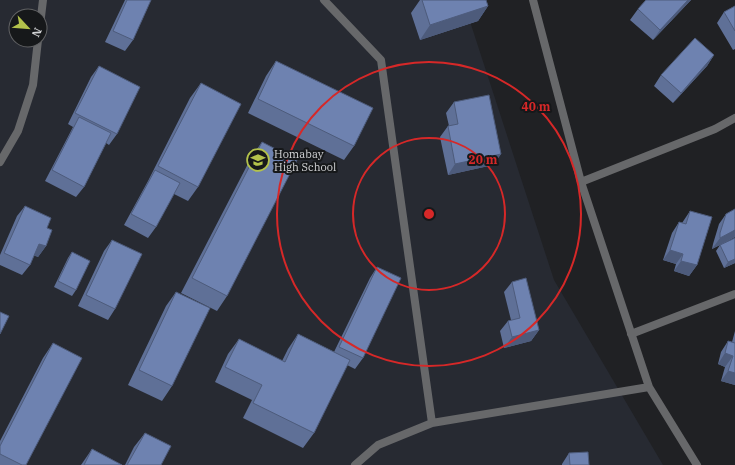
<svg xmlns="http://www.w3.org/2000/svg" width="735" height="465" viewBox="0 0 735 465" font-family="'IBM Plex Serif',serif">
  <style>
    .built { fill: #272a32; fill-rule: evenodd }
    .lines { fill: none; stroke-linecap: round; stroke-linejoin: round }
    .street { stroke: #67686a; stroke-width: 8 }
    .wall { fill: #5f7097 }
    .shaded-wall { fill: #4d5b7b }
    .building { fill: #6e82b0; stroke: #4d5b7b }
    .ring { fill: none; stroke: #d62828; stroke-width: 2 }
    .labels { text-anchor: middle; stroke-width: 4; stroke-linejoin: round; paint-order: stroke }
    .poi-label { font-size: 11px; fill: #d1d2d4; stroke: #16181a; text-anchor: start }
    .centre { fill: #d62828; stroke: #16181a; stroke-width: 2 }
    .ring-label { font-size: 12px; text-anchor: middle; font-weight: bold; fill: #d62828; stroke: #16181a; stroke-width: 4; stroke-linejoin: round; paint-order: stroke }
  </style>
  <rect width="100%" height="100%" fill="#202124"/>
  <path class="built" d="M 0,0 L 463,0 L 554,280 L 663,465 L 0,465 ZM 16,16 L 40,16 L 40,40 L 16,40 Z"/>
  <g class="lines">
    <path class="street" d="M 324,0 L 381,60 L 432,423
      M 533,0 L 581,182 L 649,387 L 697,465
      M 40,25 L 43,0
      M 0,162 L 18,131 L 33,85 L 38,40
      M 581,182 L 715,129 L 735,118
      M 631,334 L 735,294
      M 355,465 L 378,445 L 432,423 L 649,387"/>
  </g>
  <path class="wall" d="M 125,0 L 151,0 L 133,40 L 125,51 L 105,42 Z
    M 420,0 L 486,0 L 488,6 L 478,21 L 420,40 L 411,13 Z
    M 646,0 L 691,0 L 653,40 L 630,20 L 638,9 Z
    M 735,6 L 735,49 L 733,50 L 717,23 L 724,12 Z
    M 714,55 L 707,66 L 673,103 L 654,86 L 661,75 Z
    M 276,61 L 354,146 L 344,160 L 248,113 L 266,76 Z
    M 99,66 L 117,134 L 109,145 L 106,143 L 84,187 L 76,197 L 45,181 L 73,127 L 68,124 L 91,77 Z
    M 201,83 L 198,187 L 188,201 L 174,194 L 156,227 L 148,238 L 124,225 L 148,181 L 190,98 Z
    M 454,102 L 501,154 L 493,165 L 448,175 L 440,137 L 448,126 L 449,126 L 446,113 Z
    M 262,142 L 227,296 L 217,311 L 181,293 L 252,156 Z
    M 25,206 L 47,228 L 46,246 L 38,257 L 34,255 L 30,265 L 22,275 L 0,265 L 0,255 L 17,216 Z
    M 690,211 L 697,265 L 689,276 L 674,271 L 676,264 L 663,260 L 672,233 L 679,222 L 682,223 Z
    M 726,214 L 735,237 L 721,245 L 735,238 L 735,263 L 724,268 L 716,251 L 720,245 L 712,249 L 713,244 L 719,224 Z
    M 112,240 L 115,309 L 108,320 L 78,306 L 104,251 Z
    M 72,252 L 76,290 L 72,296 L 54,287 L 68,258 Z
    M 377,267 L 363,358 L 355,369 L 347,365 L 314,433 L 303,448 L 243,418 L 252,400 L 215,382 L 228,354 L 239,339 L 282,361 L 288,349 L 298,334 L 334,352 L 370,278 Z
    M 512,282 L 539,330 L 531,341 L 504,348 L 500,331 L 508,321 L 511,320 L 504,292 Z
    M 176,292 L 172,386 L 162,401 L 128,385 L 166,306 Z
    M 735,331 L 735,385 L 721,381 L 725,367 L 718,364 L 721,352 L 728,341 L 732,342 Z
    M 53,343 L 26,465 L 0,465 L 0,441 L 43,358 Z
    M 145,433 L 161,465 L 125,465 L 134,447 Z
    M 92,449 L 122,465 L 81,465 Z
    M 569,453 L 589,465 L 562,465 L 562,464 Z"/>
  <path class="shaded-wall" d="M 688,0 L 691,0 L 653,40 L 660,30 Z
    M 488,6 L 478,21 L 420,40 L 430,25 Z
    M 714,55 L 707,66 L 673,103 L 681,93 Z
    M 501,154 L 493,165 L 448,175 L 455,164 Z
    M 735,230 L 735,237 L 712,249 L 720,238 Z
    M 39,244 L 46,246 L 38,257 L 32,255 Z
    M 670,250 L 683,254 L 676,264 L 663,260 Z
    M 735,259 L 735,263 L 724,268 L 728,262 Z
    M 681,261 L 697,265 L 689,276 L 674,271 Z
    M 539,330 L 531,341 L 504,348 L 512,337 Z
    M 725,353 L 733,356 L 725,367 L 718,364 Z
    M 728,371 L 735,373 L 735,385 L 721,381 Z"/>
  <path class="building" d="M 127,0 L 151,0 L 133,40 L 113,31 Z
    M 422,0 L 486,0 L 488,6 L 430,25 Z
    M 646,0 L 688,0 L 660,30 L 638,9 Z
    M 735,6 L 735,31 L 724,12 Z
    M 695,38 L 714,55 L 681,93 L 661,75 Z
    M 276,61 L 373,108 L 354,146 L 258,99 Z
    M 99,66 L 140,87 L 117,134 L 75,113 Z
    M 201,83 L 241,104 L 198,187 L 158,166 Z
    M 489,95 L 501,154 L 455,164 L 448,126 L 458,124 L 454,102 Z
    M 79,117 L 111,133 L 84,187 L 52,170 Z
    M 262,142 L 297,160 L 227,296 L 192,278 Z
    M 155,170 L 180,183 L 156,227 L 131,214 Z
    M 25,206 L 51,218 L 47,228 L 52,230 L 46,246 L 39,244 L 30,265 L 4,253 Z
    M 735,209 L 735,230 L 720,238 L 720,233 L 726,214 Z
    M 690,211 L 712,217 L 697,265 L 681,261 L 683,254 L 670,250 L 679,222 L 686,224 Z
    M 735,238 L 735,259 L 728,262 L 720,245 Z
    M 112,240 L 142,254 L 115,309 L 86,295 Z
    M 72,252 L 90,261 L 76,290 L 58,281 Z
    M 377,267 L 401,278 L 363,358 L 339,347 Z
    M 526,278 L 539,330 L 512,337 L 508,321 L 520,318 L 512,282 Z
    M 176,292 L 210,308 L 172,386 L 139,370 Z
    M 0,312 L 9,316 L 0,334 Z
    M 298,334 L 350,360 L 314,433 L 253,403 L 262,385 L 225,367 L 239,339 L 285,362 Z
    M 728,341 L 735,343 L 735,373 L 728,371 L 733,356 L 725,353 Z
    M 53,343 L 82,358 L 26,465 L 22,465 L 0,454 L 0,446 Z
    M 145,433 L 171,446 L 161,465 L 127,465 Z
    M 92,449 L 122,465 L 84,465 Z
    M 588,452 L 589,465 L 570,465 L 569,453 Z"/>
  <g class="ring">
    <circle cx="429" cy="214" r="76"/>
    <circle cx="429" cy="214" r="152"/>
  </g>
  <defs>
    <g id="school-ring" transform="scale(1.15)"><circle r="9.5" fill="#16181a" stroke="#b3c24b" stroke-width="1.5"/><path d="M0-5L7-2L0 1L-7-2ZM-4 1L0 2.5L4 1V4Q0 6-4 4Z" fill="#b3c24b"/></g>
  </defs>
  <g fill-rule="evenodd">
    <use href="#school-ring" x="258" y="160"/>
  </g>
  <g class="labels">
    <g class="poi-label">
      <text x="274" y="158">Homabay<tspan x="274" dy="13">High School</tspan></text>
    </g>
  </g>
  <circle cx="429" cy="214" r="6" class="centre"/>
  <g class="ring-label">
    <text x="536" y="111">40 m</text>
    <text x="483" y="164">20 m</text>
  </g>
  <g transform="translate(28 28) rotate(116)"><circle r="19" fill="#16181a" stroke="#616264"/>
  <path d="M0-3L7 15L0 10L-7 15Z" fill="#b3c24b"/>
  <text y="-6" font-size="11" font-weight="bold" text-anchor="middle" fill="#d1d2d4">N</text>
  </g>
</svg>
